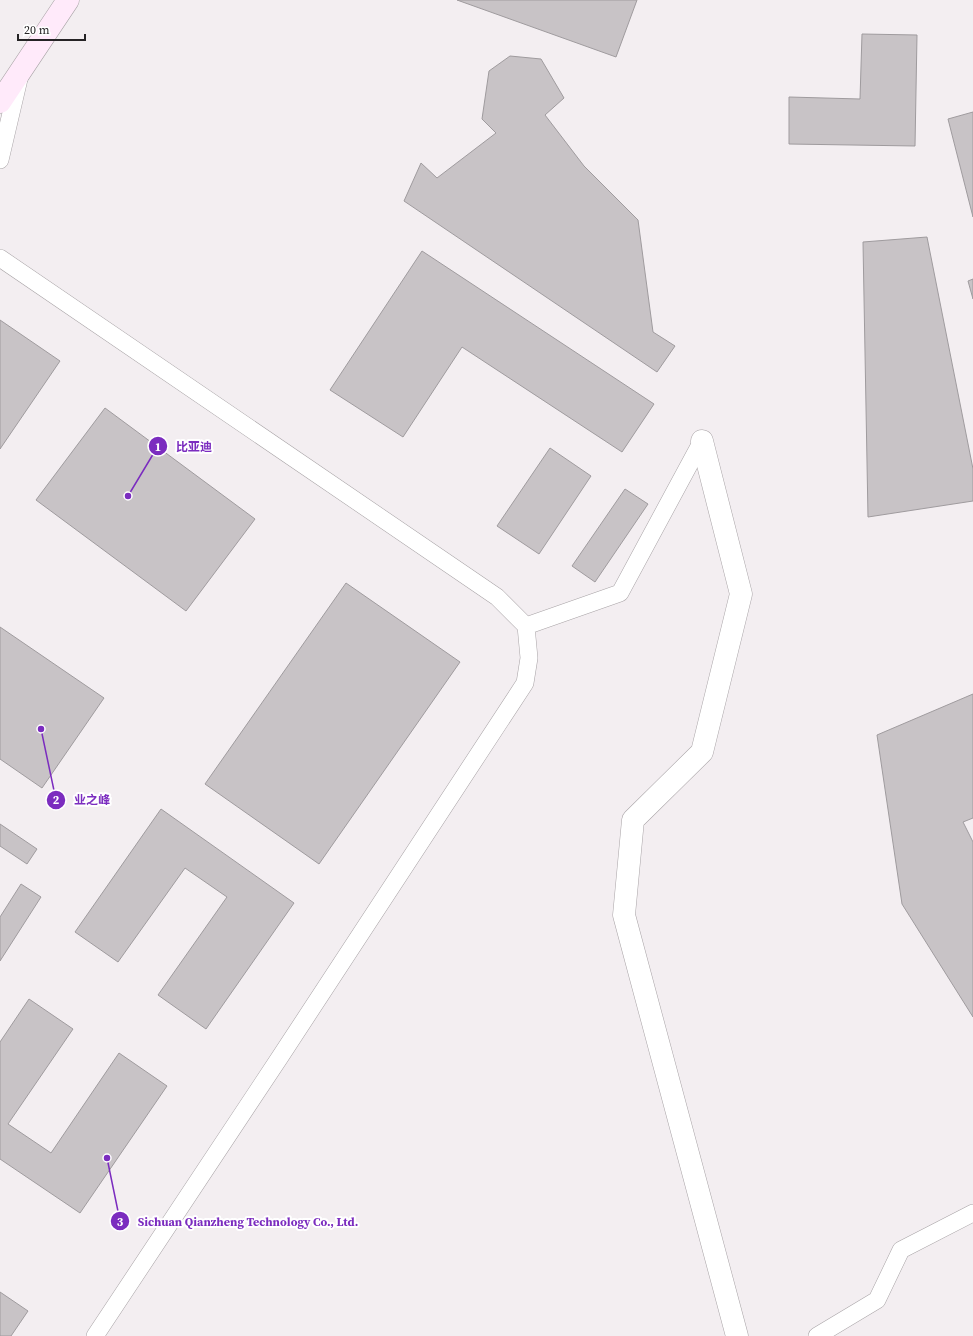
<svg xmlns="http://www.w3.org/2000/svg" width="973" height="1336" viewBox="0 0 973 1336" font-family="'Source Serif 4','Noto Sans SC',serif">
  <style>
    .building { fill: #c8c3c6; stroke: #9f9b9e }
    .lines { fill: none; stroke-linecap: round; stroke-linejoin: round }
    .minor-casing { stroke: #a8a3a6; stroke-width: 18 }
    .tertiary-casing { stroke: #a8a3a6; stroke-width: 23 }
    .secondary-casing { stroke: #a8a3a6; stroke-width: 23 }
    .minor { stroke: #fff; stroke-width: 17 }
    .tertiary { stroke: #fff; stroke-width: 22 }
    .secondary { stroke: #ffeafa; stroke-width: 22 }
    .leader { fill: none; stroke: #7b2cbf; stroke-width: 1.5 }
    .callout-dot { fill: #7b2cbf; stroke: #fff; stroke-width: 1.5 }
    .mark-label { font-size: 12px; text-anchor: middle; font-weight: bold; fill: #fff }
    .callout-label { font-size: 12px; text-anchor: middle; font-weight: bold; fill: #7b2cbf; stroke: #fff; stroke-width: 4; stroke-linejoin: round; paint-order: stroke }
  </style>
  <rect width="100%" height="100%" fill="#f3eef1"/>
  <path class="building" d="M 457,0 L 637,0 L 616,57 Z
    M 862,34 L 917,35 L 915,146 L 789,144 L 789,97 L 860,99 Z
    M 510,56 L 541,59 L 564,98 L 545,115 L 584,166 L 638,220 L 653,332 L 675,346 L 657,372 L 404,201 L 421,163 L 437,178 L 496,133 L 482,119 L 489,71 Z
    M 973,112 L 973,217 L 948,119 Z
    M 927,237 L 973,469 L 973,501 L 868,517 L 863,242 Z
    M 422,251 L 654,404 L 622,452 L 462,347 L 403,437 L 330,390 Z
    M 973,279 L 973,299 L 968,281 Z
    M 0,320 L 60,361 L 0,449 Z
    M 105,408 L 255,519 L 186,611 L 36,500 Z
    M 550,448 L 591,476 L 539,554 L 497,526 Z
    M 625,489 L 648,504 L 595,582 L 572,566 Z
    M 346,583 L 460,662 L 319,864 L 205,784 Z
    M 0,627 L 104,698 L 42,788 L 0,759 Z
    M 973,694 L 973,818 L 963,822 L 973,842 L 973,1017 L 902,904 L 877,735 Z
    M 161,809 L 294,903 L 206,1029 L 158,995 L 227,897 L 185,868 L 118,962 L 75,932 Z
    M 0,824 L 37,849 L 27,864 L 0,846 Z
    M 21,884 L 41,897 L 0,961 L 0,917 Z
    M 29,999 L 73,1029 L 8,1124 L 51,1153 L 119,1053 L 167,1086 L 80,1213 L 0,1159 L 0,1042 Z
    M 0,1292 L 28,1311 L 11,1336 L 0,1336 Z"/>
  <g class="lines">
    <g class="minor-casing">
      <path id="minor" d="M 0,160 L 19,79
        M 0,258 L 497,597 L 526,626 L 529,658 L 525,683 L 280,1057 L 95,1336
        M 526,626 L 620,593 L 702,441
        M 817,1336 L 877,1300 L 901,1250 L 973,1213"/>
    </g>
    <g class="tertiary-casing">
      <path id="tertiary" d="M 702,441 L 741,594 L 702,752 L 633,820 L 624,915 L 737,1336"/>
    </g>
    <g class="secondary-casing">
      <path id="secondary" d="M 0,102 L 68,0"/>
    </g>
    <use href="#minor" class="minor"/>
    <use href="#tertiary" class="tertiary"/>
    <use href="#secondary" class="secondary"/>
  </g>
  <path class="leader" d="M128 496L158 446M41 729L56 800M107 1158L120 1221"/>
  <g class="callout-dot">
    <circle cx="128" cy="496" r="4"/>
    <circle cx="41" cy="729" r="4"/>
    <circle cx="107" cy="1158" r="4"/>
    <circle cx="158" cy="446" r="10"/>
    <circle cx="56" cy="800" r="10"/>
    <circle cx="120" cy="1221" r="10"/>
  </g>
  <g class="mark-label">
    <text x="158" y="451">1</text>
    <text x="56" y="804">2</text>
    <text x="120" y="1226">3</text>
  </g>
  <g class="callout-label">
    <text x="194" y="451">比亚迪</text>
    <text x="92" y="804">业之峰</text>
    <text x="248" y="1226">Sichuan Qianzheng Technology Co., Ltd.</text>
  </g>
  <path d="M18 34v6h67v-6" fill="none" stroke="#252325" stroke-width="2"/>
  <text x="24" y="34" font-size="12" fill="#252325" stroke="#ffffff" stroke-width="3" paint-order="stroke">20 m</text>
</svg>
